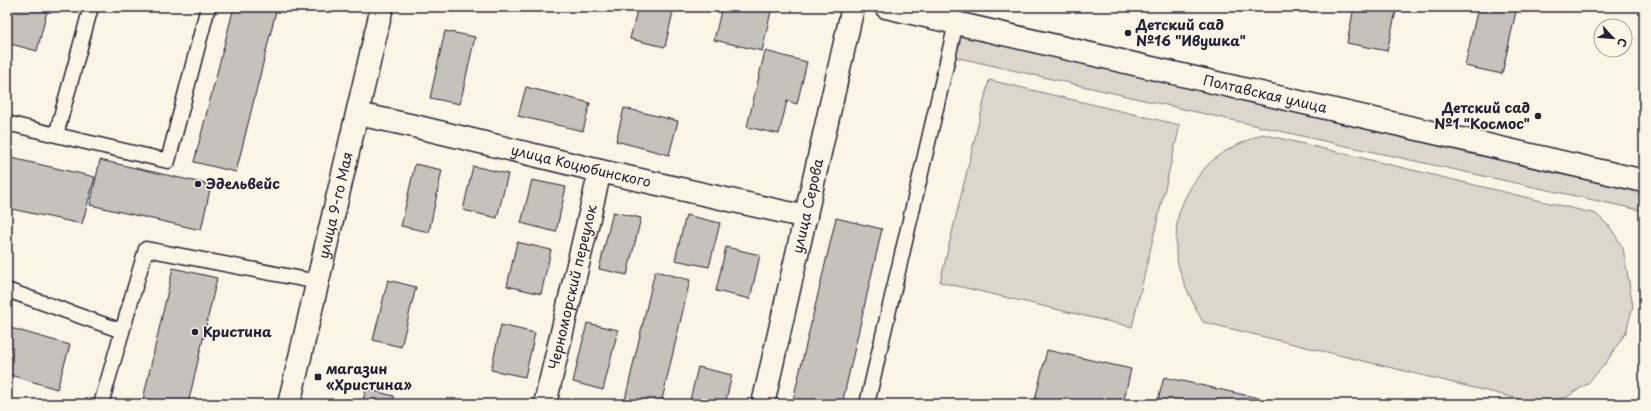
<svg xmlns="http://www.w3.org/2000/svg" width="1651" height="411" viewBox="0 0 1651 411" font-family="'Playpen Sans',sans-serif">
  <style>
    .green { fill: #dcd6cc; stroke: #7f7c84 }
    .building { fill: #c6c1bb; stroke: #22223b }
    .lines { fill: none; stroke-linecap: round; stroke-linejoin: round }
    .service-casing { stroke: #22223b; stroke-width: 17 }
    .minor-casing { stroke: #22223b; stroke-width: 25 }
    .tertiary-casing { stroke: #22223b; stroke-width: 25 }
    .service { stroke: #fcf5e5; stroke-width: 14 }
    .minor { stroke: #fcf5e5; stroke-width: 22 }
    .tertiary { stroke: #fcf5e5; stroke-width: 22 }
    .poi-dot { fill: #22223b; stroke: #fcf5e5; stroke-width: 1.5 }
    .labels { text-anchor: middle; stroke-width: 3; stroke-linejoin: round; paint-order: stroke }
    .poi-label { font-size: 14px; font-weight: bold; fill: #22223b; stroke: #fcf5e5; text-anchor: start }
    .street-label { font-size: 14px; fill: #22223b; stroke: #fcf5e5 }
  </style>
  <rect width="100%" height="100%" fill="#fcf5e5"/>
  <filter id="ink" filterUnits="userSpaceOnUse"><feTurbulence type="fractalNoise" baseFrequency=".025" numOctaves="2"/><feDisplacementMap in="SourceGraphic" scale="8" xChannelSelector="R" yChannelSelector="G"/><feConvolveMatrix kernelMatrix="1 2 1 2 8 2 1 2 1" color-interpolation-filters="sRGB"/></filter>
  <g filter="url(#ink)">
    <path class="green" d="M 961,33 L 1644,186 L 1644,211 L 1337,144 L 955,57 Z
      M 989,80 L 1180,125 L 1132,327 L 940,282 Z
      M 1262,134 L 1596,214 L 1610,227 L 1623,248 L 1633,306 L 1626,332 L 1605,364 L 1587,384 L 1567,397 L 1536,403 L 1203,322 C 1194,306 1177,271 1176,253 C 1176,244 1176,222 1179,213 C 1185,194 1198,173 1213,160 C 1225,149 1247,141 1262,134 Z"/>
    <path class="building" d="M 7,7 L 48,7 L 37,51 L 7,43 Z
      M 234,7 L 277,7 L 236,172 L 194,162 Z
      M 638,7 L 674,7 L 665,47 L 630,39 Z
      M 722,7 L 772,7 L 762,51 L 714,40 Z
      M 1354,7 L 1397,7 L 1387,51 L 1347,43 Z
      M 1478,7 L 1517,7 L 1502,74 L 1465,66 Z
      M 445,31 L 475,37 L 460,104 L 430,98 Z
      M 765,51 L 807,62 L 797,104 L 787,101 L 779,134 L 747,127 Z
      M 526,87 L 590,103 L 583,131 L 518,116 Z
      M 624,108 L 678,121 L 669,155 L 616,141 Z
      M 7,157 L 95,177 L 82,224 L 7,208 Z
      M 100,160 L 211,185 L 201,230 L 90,205 Z
      M 415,164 L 442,170 L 429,232 L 401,226 Z
      M 473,166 L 508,174 L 497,218 L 463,210 Z
      M 532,180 L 566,187 L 556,232 L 521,223 Z
      M 613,212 L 641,218 L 627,275 L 599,269 Z
      M 686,215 L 720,223 L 709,267 L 675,260 Z
      M 836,218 L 882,229 L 842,404 L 792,404 Z
      M 517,242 L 551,250 L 541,294 L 507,286 Z
      M 726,247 L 760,255 L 750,299 L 716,291 Z
      M 173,268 L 217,278 L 188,404 L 142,404 Z
      M 655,271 L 690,280 L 661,404 L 624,404 Z
      M 388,280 L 416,287 L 401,347 L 373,340 Z
      M 587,323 L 618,330 L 603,390 L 573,382 Z
      M 501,325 L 535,333 L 525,377 L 491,370 Z
      M 7,327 L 70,345 L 57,389 L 7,374 Z
      M 1047,350 L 1131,369 L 1123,404 L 1034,404 Z
      M 698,367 L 732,375 L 725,404 L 689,404 Z
      M 1164,377 L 1285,404 L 1157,404 Z
      M 366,389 L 394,396 L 392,404 L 362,404 Z"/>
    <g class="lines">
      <g class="service-casing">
        <path id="service" d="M 91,7 L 56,135 L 168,161 L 208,7
          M 7,123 L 56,135
          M 7,290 L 122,331
          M 101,404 L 146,249 L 318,282
          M 867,404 L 956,23"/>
      </g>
      <g class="minor-casing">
        <g id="minor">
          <path id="s1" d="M 886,7 L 1644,181"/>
          <path id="s2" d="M 358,114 L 414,126 L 600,171 L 806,217"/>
          <path id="s3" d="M 545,404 L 600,171"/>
          <path id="s4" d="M 763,404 L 853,7"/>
        </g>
      </g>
      <g class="tertiary-casing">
        <g id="tertiary">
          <path id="s5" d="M 289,404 L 382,7"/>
        </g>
      </g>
      <use href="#service" class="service"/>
      <use href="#minor" class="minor"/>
      <use href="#tertiary" class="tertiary"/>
    </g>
  </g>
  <g class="poi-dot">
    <circle cx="1128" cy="33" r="4"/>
    <circle cx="1538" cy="116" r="4"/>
    <circle cx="198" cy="184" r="4"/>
    <circle cx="195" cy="332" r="4"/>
    <rect x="314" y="373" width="8" height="8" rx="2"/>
  </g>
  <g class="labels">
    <g class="poi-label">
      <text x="1136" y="30">Детский сад<tspan x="1136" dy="16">№16 "Ивушка"</tspan></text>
      <text x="1530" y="113" text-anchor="end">Детский сад<tspan x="1530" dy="16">№1 "Космос"</tspan></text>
      <text x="206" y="189">Эдельвейс</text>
      <text x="203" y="337">Кристина</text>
      <text x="326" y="374">магазин<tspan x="326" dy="16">«Христина»</tspan></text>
    </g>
    <g class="street-label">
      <text dy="5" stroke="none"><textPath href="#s1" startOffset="389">Полтавская улица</textPath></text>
      <text dy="5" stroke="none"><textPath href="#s2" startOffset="229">улица Коцюбинского</textPath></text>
      <text dy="5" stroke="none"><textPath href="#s5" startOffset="204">улица 9-го Мая</textPath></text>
      <text dy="5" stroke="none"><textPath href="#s4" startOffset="203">улица Серова</textPath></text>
      <text dy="5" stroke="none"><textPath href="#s3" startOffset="120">Черноморский переулок</textPath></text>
    </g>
  </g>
  <rect width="1651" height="411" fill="none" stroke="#fcf5e5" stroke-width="24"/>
  <rect x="12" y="12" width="1627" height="387" fill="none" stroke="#22223b" stroke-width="1.5" filter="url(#ink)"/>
  <g transform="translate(1613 38) rotate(116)"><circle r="19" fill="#fcf5e5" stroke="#a5a1a1"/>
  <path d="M0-3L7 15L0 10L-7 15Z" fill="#22223b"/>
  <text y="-6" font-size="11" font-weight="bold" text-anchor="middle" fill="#22223b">С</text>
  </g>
</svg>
